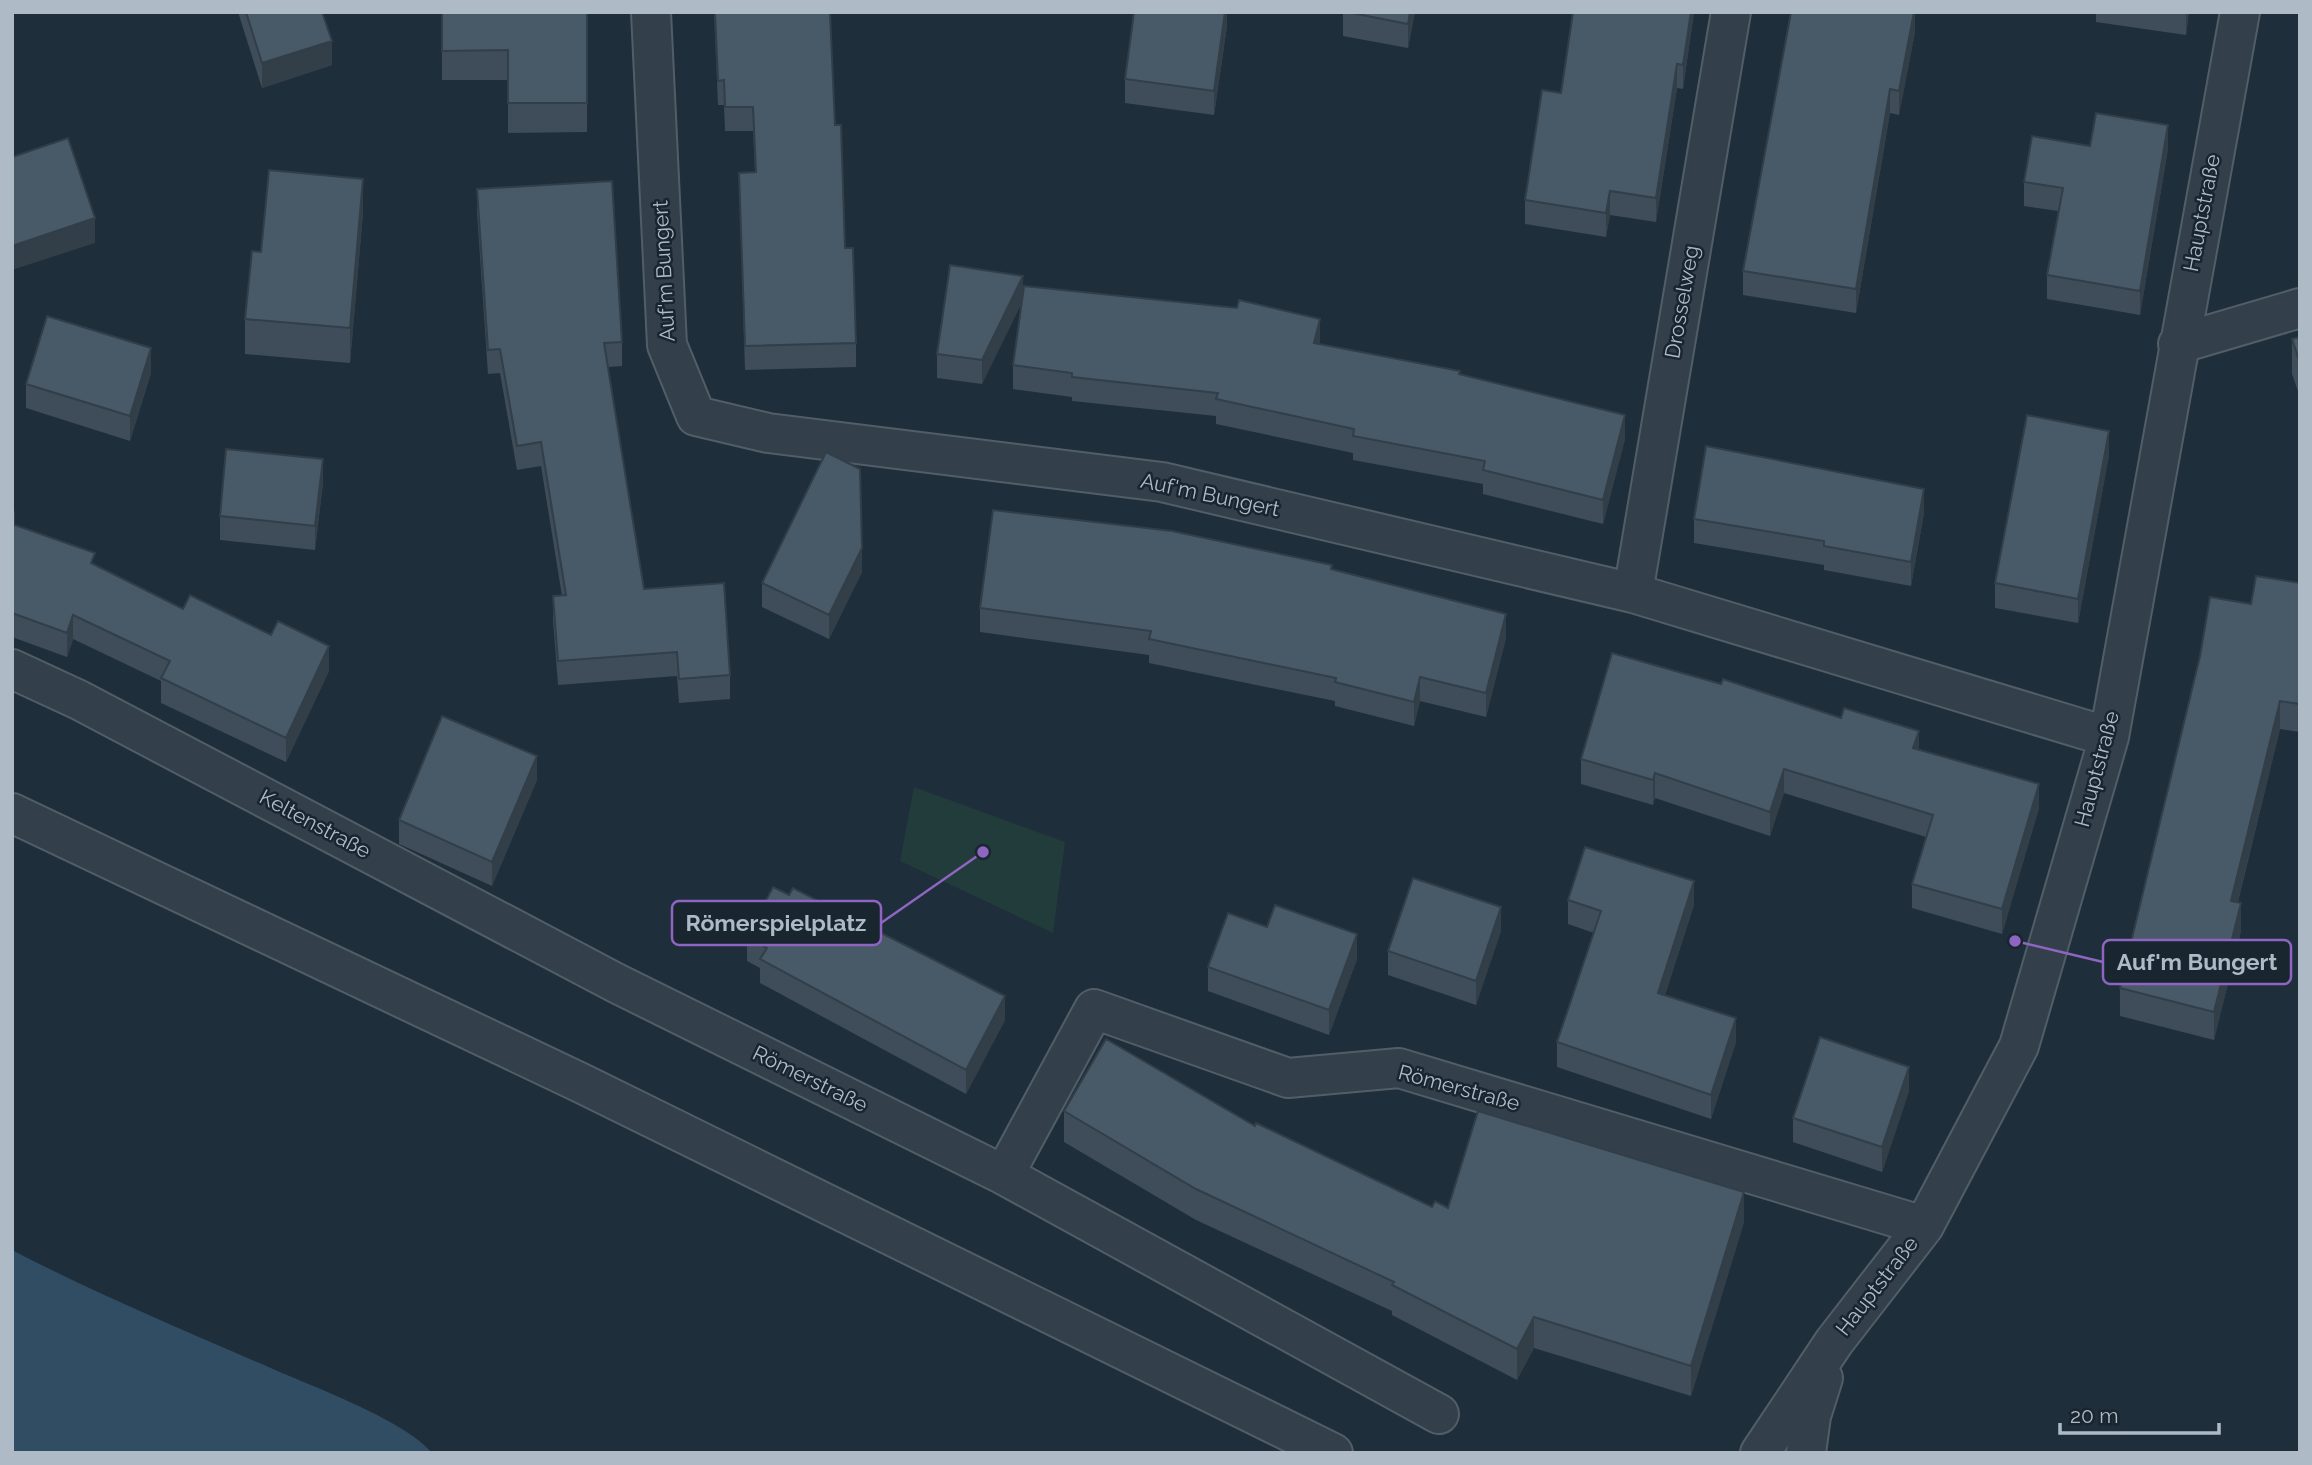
<svg xmlns="http://www.w3.org/2000/svg" width="2312" height="1465" viewBox="0 0 2312 1465" font-family="Raleway,sans-serif">
  <style>
    .green { fill: #213c3b }
    .water { fill: #314d63 }
    .lines { fill: none; stroke-linecap: round; stroke-linejoin: round }
    .minor-casing { stroke: #515e68; stroke-width: 42 }
    .tertiary-casing { stroke: #515e68; stroke-width: 42 }
    .minor { stroke: #33404b; stroke-width: 38 }
    .tertiary { stroke: #33404b; stroke-width: 38 }
    .wall { fill: #3e4d59 }
    .shaded-wall { fill: #323e48 }
    .building { fill: #485967; stroke: #323e48; stroke-width: 2 }
    .labels { text-anchor: middle; stroke-width: 5; stroke-linejoin: round; paint-order: stroke }
    .street-label { font-size: 21px; fill: #aebbc7; stroke: #19252f }
    .leader { fill: none; stroke: #8f65c2; stroke-width: 2.5 }
    .callout-dot { fill: #8f65c2; stroke: #19252f; stroke-width: 2.5 }
    .callout { fill: #19252f; stroke: #8f65c2; stroke-width: 2.5 }
    .callout-label { font-size: 23px; text-anchor: middle; font-weight: bold; fill: #aebbc7 }
  </style>
  <rect width="100%" height="100%" fill="#1f2e3b"/>
  <path class="green" d="M 914,787 L 1065,842 L 1053,933 L 900,861 Z"/>
  <path class="water" d="M 12,1250 C 97,1294 185,1331 273,1369 C 312,1386 408,1422 432,1453 L 12,1453 Z"/>
  <g class="lines">
    <g class="minor-casing">
      <path id="minor" d="M 651,12 L 667,345 L 696,416 L 768,433 L 1162,482 L 1633,593 L 2109,737
        M 2178,344 L 2300,308
        M 1633,593 L 1731,12
        M 12,669 L 79,700 L 616,983 L 1004,1175 L 1439,1414
        M 1004,1175 L 1094,1009 L 1288,1078 L 1399,1068 L 1924,1226
        M 1760,1453 L 1834,1342 L 1924,1226 L 2019,1046 L 2109,737 L 2240,12
        M 1806,1453 L 1811,1416 L 1823,1378"/>
    </g>
    <g class="tertiary-casing">
      <path id="tertiary" d="M 12,813 L 581,1083 L 1333,1453"/>
    </g>
    <use href="#minor" class="minor"/>
    <use href="#tertiary" class="tertiary"/>
  </g>
  <path class="wall" d="M 238,12 L 322,12 L 332,65 L 262,88 Z
    M 442,12 L 587,12 L 587,132 L 508,133 L 508,80 L 442,80 Z
    M 714,12 L 830,12 L 835,125 L 845,248 L 856,343 L 856,367 L 745,370 L 739,173 L 755,172 L 753,131 L 725,131 L 724,105 L 718,105 Z
    M 1227,12 L 1227,26 L 1214,115 L 1125,103 L 1125,79 Z
    M 1343,12 L 1415,12 L 1408,48 L 1343,36 Z
    M 1573,12 L 1694,12 L 1683,89 L 1677,88 L 1656,222 L 1610,215 L 1606,237 L 1525,224 L 1525,200 L 1561,93 Z
    M 1915,12 L 1915,32 L 1899,115 L 1890,113 L 1856,313 L 1743,295 L 1743,271 Z
    M 2096,12 L 2189,12 L 2186,35 L 2096,22 Z
    M 2090,146 L 2168,149 L 2140,315 L 2047,299 L 2047,275 L 2058,211 L 2024,206 L 2024,182 Z
    M 477,189 L 622,342 L 622,366 L 608,367 L 644,589 L 730,675 L 730,699 L 679,703 L 677,676 L 558,685 L 553,620 L 553,596 L 562,596 L 541,466 L 517,470 L 500,373 L 488,374 L 477,213 Z
    M 363,213 L 350,363 L 245,354 L 245,319 L 261,252 Z
    M 1023,289 L 1319,344 L 1460,374 L 1625,439 L 1603,524 L 1483,494 L 1483,484 L 1353,460 L 1353,453 L 1216,424 L 1216,416 L 1072,401 L 1072,397 L 1013,389 L 1013,365 L 1021,304 L 982,384 L 937,378 L 937,354 Z
    M 2300,337 L 2300,397 L 2292,374 L 2292,339 Z
    M 151,373 L 130,441 L 26,408 L 26,384 Z
    M 2109,455 L 2078,623 L 1995,608 L 1995,583 Z
    M 323,483 L 315,550 L 220,540 L 220,516 Z
    M 12,509 L 15,525 L 183,609 L 329,671 L 286,762 L 161,703 L 161,681 L 73,639 L 67,657 L 12,637 Z
    M 1924,513 L 1911,586 L 1824,570 L 1824,565 L 1694,543 L 1694,519 Z
    M 1332,569 L 1506,638 L 1486,717 L 1420,701 L 1414,726 L 1335,706 L 1335,701 L 1149,663 L 1149,655 L 980,632 L 980,608 Z
    M 862,572 L 829,639 L 762,607 L 762,583 Z
    M 2300,583 L 2300,732 L 2280,729 L 2238,902 L 2241,931 L 2214,1040 L 2120,1016 L 2120,988 L 2200,656 L 2251,604 Z
    M 1919,749 L 2039,808 L 2002,934 L 1912,908 L 1912,884 L 1926,837 L 1784,793 L 1770,836 L 1655,798 L 1653,805 L 1581,784 L 1581,759 Z
    M 537,780 L 492,886 L 399,844 L 399,820 Z
    M 1568,900 L 1694,905 L 1665,995 L 1736,1042 L 1711,1119 L 1557,1067 L 1557,1042 L 1594,933 L 1568,924 Z
    M 1267,927 L 1357,959 L 1329,1035 L 1208,991 L 1208,967 Z
    M 1501,931 L 1476,1005 L 1388,975 L 1388,951 Z
    M 747,937 L 1005,1020 L 966,1094 L 760,983 L 760,968 L 747,961 Z
    M 1909,1091 L 1882,1172 L 1793,1142 L 1793,1118 Z
    M 1064,1111 L 1255,1126 L 1432,1207 L 1744,1222 L 1691,1396 L 1534,1348 L 1517,1380 L 1392,1315 L 1392,1311 L 1196,1220 L 1064,1142 Z"/>
  <path class="shaded-wall" d="M 1225,12 L 1227,12 L 1227,26 L 1214,115 L 1214,91 Z
    M 1410,12 L 1415,12 L 1408,48 L 1408,24 Z
    M 1691,12 L 1694,12 L 1683,89 L 1683,65 Z
    M 1914,12 L 1915,12 L 1915,32 L 1899,115 L 1899,91 Z
    M 2186,12 L 2189,12 L 2186,35 Z
    M 332,41 L 332,65 L 262,88 L 262,63 Z
    M 1677,64 L 1677,88 L 1656,222 L 1656,198 Z
    M 1890,89 L 1890,113 L 1856,313 L 1856,289 Z
    M 2168,125 L 2168,149 L 2140,315 L 2140,291 Z
    M 363,179 L 363,213 L 350,363 L 350,328 Z
    M 1610,191 L 1610,215 L 1606,237 L 1606,213 Z
    M 95,218 L 95,243 L 12,270 L 12,246 Z
    M 1023,276 L 1023,300 L 982,384 L 982,360 Z
    M 1320,319 L 1320,343 L 1314,367 L 1314,343 Z
    M 151,348 L 151,373 L 130,441 L 130,416 Z
    M 1625,415 L 1625,439 L 1603,524 L 1603,500 Z
    M 2109,431 L 2109,455 L 2078,623 L 2078,599 Z
    M 323,459 L 323,483 L 315,550 L 315,526 Z
    M 1924,489 L 1924,513 L 1911,586 L 1911,562 Z
    M 15,510 L 15,534 L 12,541 L 12,517 Z
    M 862,548 L 862,572 L 829,639 L 829,615 Z
    M 1506,614 L 1506,638 L 1486,717 L 1486,693 Z
    M 73,615 L 73,639 L 67,657 L 67,633 Z
    M 329,646 L 329,671 L 286,762 L 286,738 Z
    M 1420,677 L 1420,701 L 1414,726 L 1414,702 Z
    M 2280,701 L 2280,729 L 2231,929 L 2231,901 Z
    M 1919,731 L 1919,755 L 1913,748 Z
    M 537,756 L 537,780 L 492,886 L 492,862 Z
    M 1784,769 L 1784,793 L 1770,836 L 1770,812 Z
    M 1655,773 L 1655,798 L 1653,805 L 1653,780 Z
    M 2039,784 L 2039,808 L 2002,934 L 2002,909 Z
    M 1694,881 L 1694,905 L 1658,1017 L 1658,993 Z
    M 2241,903 L 2241,931 L 2214,1040 L 2214,1012 Z
    M 1501,907 L 1501,931 L 1476,1005 L 1476,981 Z
    M 1357,934 L 1357,959 L 1329,1035 L 1329,1010 Z
    M 1005,996 L 1005,1020 L 966,1094 L 966,1070 Z
    M 1736,1018 L 1736,1042 L 1711,1119 L 1711,1095 Z
    M 1909,1067 L 1909,1091 L 1882,1172 L 1882,1147 Z
    M 1744,1192 L 1744,1222 L 1691,1396 L 1691,1366 Z
    M 1534,1317 L 1534,1348 L 1517,1380 L 1517,1349 Z"/>
  <path class="building" d="M 246,12 L 322,12 L 332,41 L 262,63 Z
    M 442,12 L 587,12 L 587,103 L 508,103 L 508,50 L 442,51 Z
    M 715,12 L 830,12 L 835,125 L 841,125 L 845,248 L 853,248 L 856,343 L 745,346 L 739,173 L 756,172 L 753,107 L 725,107 L 724,80 L 718,81 Z
    M 1134,12 L 1225,12 L 1214,91 L 1125,79 Z
    M 1347,12 L 1410,12 L 1408,24 Z
    M 1573,12 L 1691,12 L 1683,65 L 1677,64 L 1656,198 L 1610,191 L 1606,213 L 1525,200 L 1542,90 L 1561,93 Z
    M 1791,12 L 1914,12 L 1899,91 L 1890,89 L 1856,289 L 1743,271 Z
    M 2096,113 L 2168,125 L 2140,291 L 2047,275 L 2063,188 L 2024,182 L 2032,136 L 2090,146 Z
    M 68,138 L 95,218 L 12,246 L 12,157 Z
    M 269,170 L 363,179 L 350,328 L 245,319 L 252,251 L 261,252 Z
    M 612,181 L 622,342 L 604,343 L 644,589 L 724,583 L 730,675 L 679,679 L 677,652 L 558,661 L 553,596 L 566,595 L 541,442 L 517,446 L 500,349 L 488,350 L 477,189 Z
    M 950,265 L 1023,276 L 982,360 L 937,354 Z
    M 1024,286 L 1237,308 L 1239,300 L 1320,319 L 1314,343 L 1460,371 L 1459,374 L 1625,415 L 1603,500 L 1483,470 L 1485,461 L 1353,436 L 1354,429 L 1216,399 L 1218,393 L 1072,377 L 1072,373 L 1013,365 Z
    M 47,316 L 151,348 L 130,416 L 26,384 Z
    M 2300,337 L 2300,363 L 2292,339 Z
    M 2027,415 L 2109,431 L 2078,599 L 1995,583 Z
    M 1706,446 L 1924,489 L 1911,562 L 1824,546 L 1824,541 L 1694,519 Z
    M 226,449 L 323,459 L 315,526 L 220,516 Z
    M 826,452 L 860,469 L 862,548 L 829,615 L 762,583 Z
    M 993,510 L 1172,531 L 1332,565 L 1331,569 L 1506,614 L 1486,693 L 1420,677 L 1414,702 L 1335,682 L 1336,678 L 1149,639 L 1151,631 L 980,608 Z
    M 12,524 L 95,553 L 91,563 L 183,609 L 190,595 L 271,635 L 278,621 L 329,646 L 286,738 L 161,678 L 170,661 L 73,615 L 67,633 L 12,613 Z
    M 2256,576 L 2300,583 L 2300,704 L 2280,701 L 2231,901 L 2241,903 L 2214,1012 L 2120,988 L 2200,656 L 2210,597 L 2251,604 Z
    M 1612,653 L 1721,684 L 1723,679 L 1841,718 L 1844,708 L 1919,731 L 1913,748 L 2039,784 L 2002,909 L 1912,884 L 1933,815 L 1784,769 L 1770,812 L 1655,773 L 1653,780 L 1581,759 Z
    M 442,716 L 537,756 L 492,862 L 399,820 Z
    M 1585,847 L 1694,881 L 1658,993 L 1736,1018 L 1711,1095 L 1557,1042 L 1601,911 L 1568,900 Z
    M 1413,878 L 1501,907 L 1476,981 L 1388,951 Z
    M 773,887 L 789,895 L 793,888 L 1005,996 L 966,1070 L 760,959 L 767,948 L 747,937 Z
    M 1275,905 L 1357,934 L 1329,1010 L 1208,967 L 1228,913 L 1267,927 Z
    M 1820,1037 L 1909,1067 L 1882,1147 L 1793,1118 Z
    M 1106,1039 L 1255,1126 L 1256,1123 L 1432,1207 L 1435,1201 L 1448,1208 L 1478,1111 L 1744,1192 L 1691,1366 L 1534,1317 L 1517,1349 L 1392,1285 L 1394,1282 L 1196,1189 L 1064,1111 Z"/>
  <g class="labels">
    <g class="street-label">
      <text transform="translate(2202 213) rotate(-79)" y="7">Hauptstraße</text>
      <text transform="translate(664 271) rotate(-93)" y="7">Auf'm Bungert</text>
      <text transform="translate(1682 302) rotate(-80)" y="7">Drosselweg</text>
      <text transform="translate(1210 495) rotate(12)" y="7">Auf'm Bungert</text>
      <text transform="translate(2097 769) rotate(-75)" y="7">Hauptstraße</text>
      <text transform="translate(315 824) rotate(28)" y="7">Keltenstraße</text>
      <text transform="translate(810 1079) rotate(26)" y="7">Römerstraße</text>
      <text transform="translate(1459 1088) rotate(15)" y="7">Römerstraße</text>
      <text transform="translate(1877 1286) rotate(-52)" y="7">Hauptstraße</text>
    </g>
  </g>
  <path class="leader" d="M983 852L881 923M2015 941L2103 962"/>
  <g class="callout-dot">
    <circle cx="983" cy="852" r="7"/>
    <circle cx="2015" cy="941" r="7"/>
  </g>
  <g class="callout">
    <rect x="672" y="901" width="209" height="44" rx="7"/>
    <rect x="2103" y="940" width="188" height="44" rx="7"/>
  </g>
  <g class="callout-label">
    <text x="776" y="931">Römerspielplatz</text>
    <text x="2197" y="970">Auf'm Bungert</text>
  </g>
  <rect width="2312" height="1465" fill="none" stroke="#aebbc7" stroke-width="28"/>
  <path d="M2060 1423v10h159v-10" fill="none" stroke="#aebbc7" stroke-width="3.5"/>
  <text x="2070" y="1423" font-size="21" fill="#aebbc7" stroke="#19252f" stroke-width="5" paint-order="stroke">20 m</text>
</svg>
